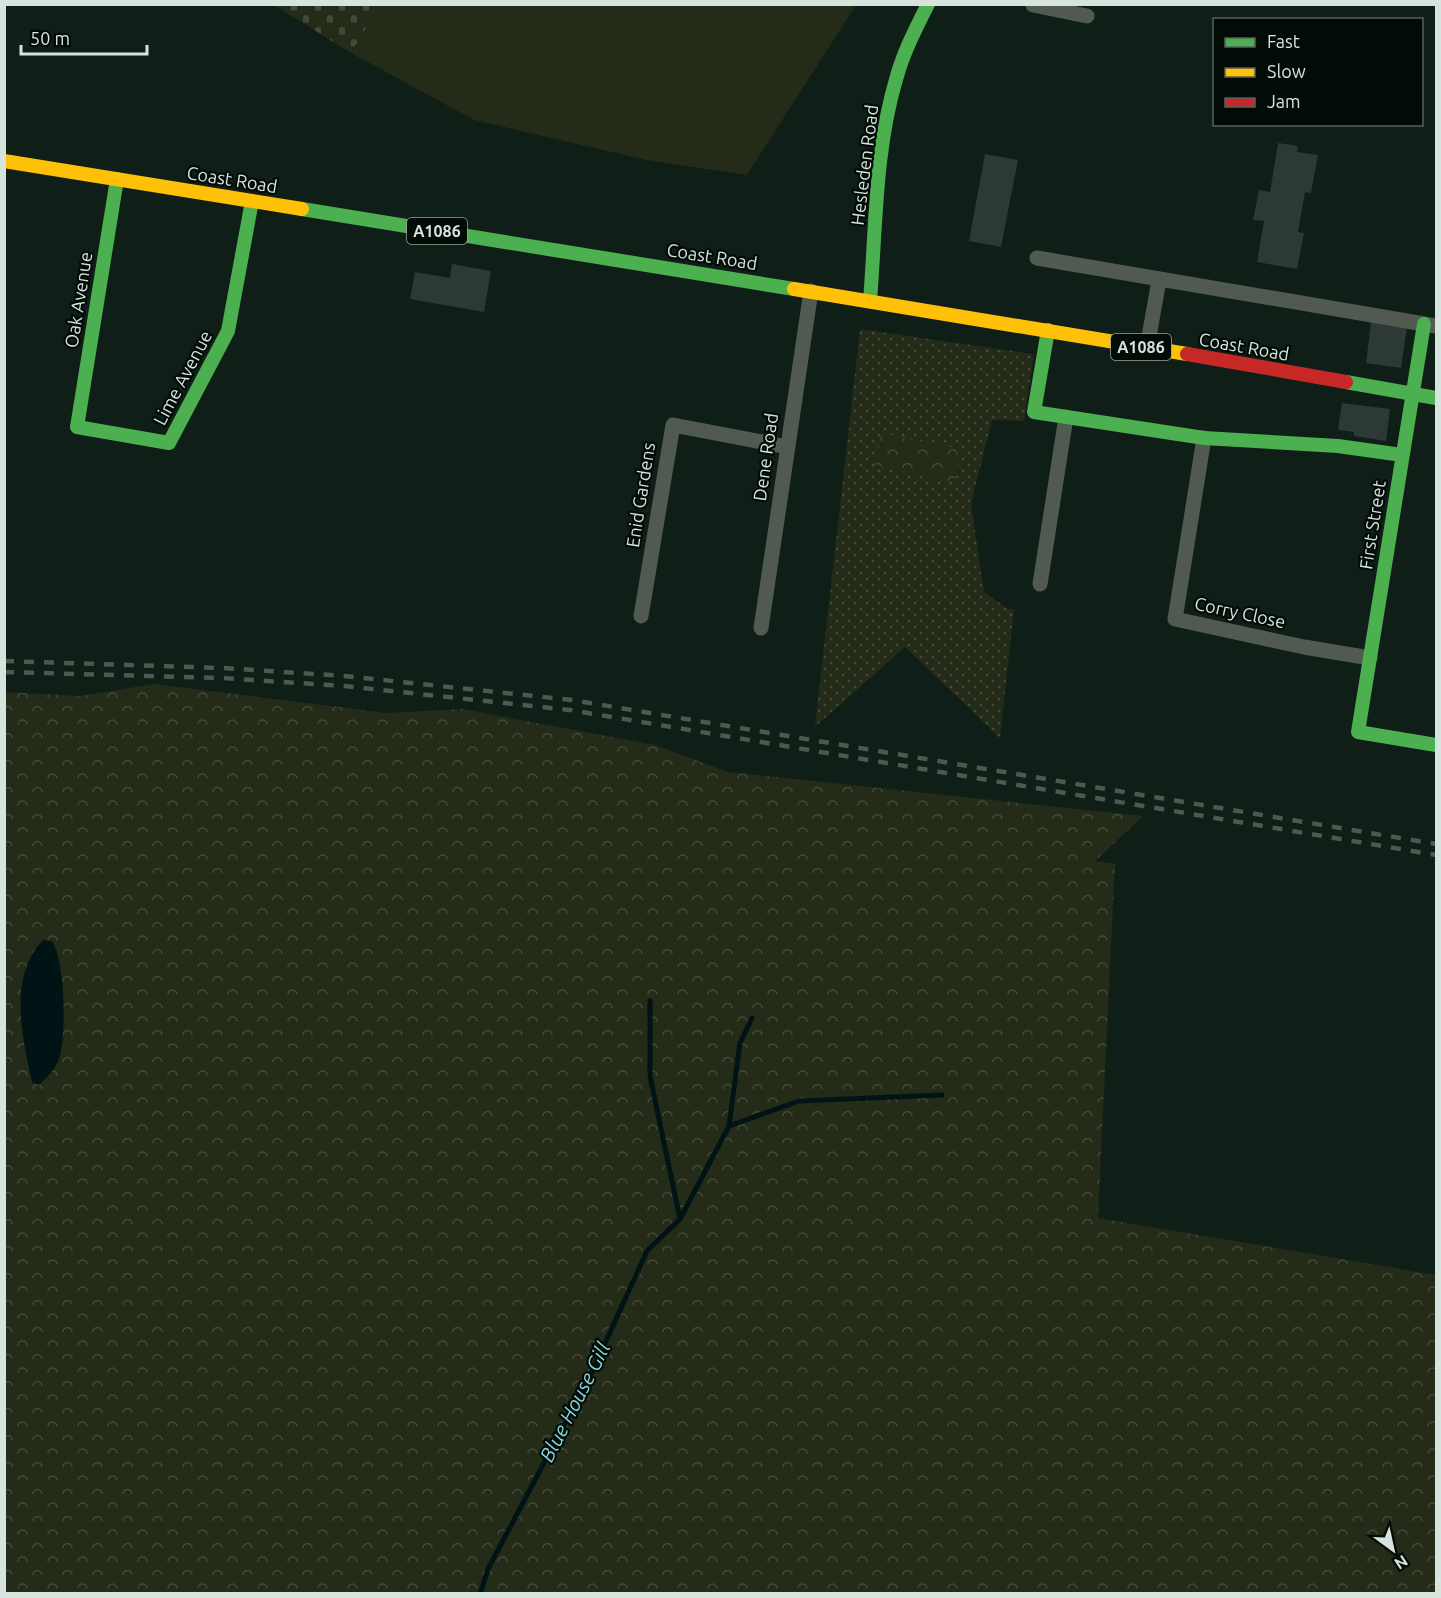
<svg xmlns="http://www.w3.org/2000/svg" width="1441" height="1598" viewBox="0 0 1441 1598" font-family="Ubuntu,sans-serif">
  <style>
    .grass { fill: url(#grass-dots) }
    .forest { fill: url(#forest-crowns) }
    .cemetery { fill: url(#cemetery-stones) }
    .garden { fill: #242b18 }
    .water { fill: #011415 }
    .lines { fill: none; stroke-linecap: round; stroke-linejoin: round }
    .stream { stroke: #011415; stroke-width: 5 }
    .building { fill: #2c3935 }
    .street { stroke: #515a51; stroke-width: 15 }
    .fast { stroke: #4caf50; stroke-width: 14 }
    .slow { stroke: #ffc107; stroke-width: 14 }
    .jam { stroke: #c62828; stroke-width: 14 }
    .rail { stroke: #4d5851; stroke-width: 4.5; stroke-dasharray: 10 10; stroke-linecap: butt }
    .labels { text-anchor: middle; stroke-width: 4.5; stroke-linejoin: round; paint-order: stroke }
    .shield { fill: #030b06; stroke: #96a49c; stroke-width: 1.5 }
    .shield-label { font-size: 16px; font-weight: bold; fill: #d5e5dd }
    .street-label { font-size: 18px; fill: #d5e5dd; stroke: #030b06 }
    .water-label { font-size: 20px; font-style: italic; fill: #88d8df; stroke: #030b06 }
  </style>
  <defs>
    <pattern id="grass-dots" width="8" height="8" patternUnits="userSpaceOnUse" patternTransform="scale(1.5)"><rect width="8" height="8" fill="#242b18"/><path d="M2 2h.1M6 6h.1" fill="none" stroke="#434a39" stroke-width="1.8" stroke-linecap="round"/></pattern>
    <pattern id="forest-crowns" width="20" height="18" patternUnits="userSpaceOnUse" patternTransform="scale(1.5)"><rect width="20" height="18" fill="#242b18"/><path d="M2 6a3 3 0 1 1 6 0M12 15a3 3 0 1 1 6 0" fill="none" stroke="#434a39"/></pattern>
    <pattern id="cemetery-stones" width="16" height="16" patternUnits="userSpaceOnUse" patternTransform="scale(1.5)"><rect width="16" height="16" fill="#242b18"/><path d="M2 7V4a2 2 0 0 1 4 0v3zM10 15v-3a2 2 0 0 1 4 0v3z" fill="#434a39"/></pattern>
  </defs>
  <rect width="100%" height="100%" fill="#0f1e17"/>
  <path class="grass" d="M 860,329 L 1034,354 L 1024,421 L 992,420 L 971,504 L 984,592 L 1008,609 L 1014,609 L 1000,738 L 905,647 L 815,727 Z"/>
  <path class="forest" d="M 881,433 L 961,449 L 954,482 L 875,466 Z
    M 154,684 L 387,713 L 463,709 L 655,745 L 728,772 L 1143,816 L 1095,861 L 1115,864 L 1098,1218 L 1436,1275 L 1436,1593 L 5,1593 L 4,692 L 80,696 Z"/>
  <path class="cemetery" d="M 274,5 L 380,5 L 351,53 Z"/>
  <path class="garden" d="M 380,4 L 856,4 L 856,5 L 747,175 L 651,161 L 474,120 L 351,53 Z"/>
  <path class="water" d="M 43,940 L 52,941 C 65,961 67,1035 59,1059 C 55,1070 47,1077 39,1085 L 32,1082 C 22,1037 8,977 43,940 Z"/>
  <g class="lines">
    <path class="stream" d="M 650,1001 L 650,1076 L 680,1219
      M 729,1126 L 740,1043 L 752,1018
      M 480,1594 L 488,1569 L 591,1374 L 647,1251 L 680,1219 L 729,1126 L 799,1101 L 942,1095"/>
  </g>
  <path class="building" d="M 1278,143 L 1298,146 L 1297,152 L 1318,155 L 1311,193 L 1305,192 L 1298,232 L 1304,233 L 1297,269 L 1257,262 L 1264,221 L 1253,220 L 1259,190 L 1270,192 Z
    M 985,154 L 1018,160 L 1001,247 L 969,241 Z
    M 452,264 L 491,271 L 484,312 L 410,299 L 415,272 L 450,278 Z
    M 1371,322 L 1407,327 L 1401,368 L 1366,363 Z
    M 1342,403 L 1390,409 L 1386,441 L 1354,436 L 1354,432 L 1338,430 Z"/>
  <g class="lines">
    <path class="street" d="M 1033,5 L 1087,16
      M 1037,258 L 1436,326
      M 1147,348 L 1159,280
      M 1204,438 L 1175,619 L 1304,647 L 1370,658
      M 1040,584 L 1066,417
      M 641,616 L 673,425 L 788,447
      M 761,628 L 811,291"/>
    <path class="fast" d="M 117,179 L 77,427 L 169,443 L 228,331 L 252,201
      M 302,209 L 794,289
      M 870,301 C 876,226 875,148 897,76 C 904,51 916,28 928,4
      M 1424,324 L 1358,732 L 1436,745
      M 1048,330 L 1034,412 L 1204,438 L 1338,446 L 1402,455
      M 1346,382 L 1436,398"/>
    <path class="slow" d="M 4,161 L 302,209
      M 794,289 L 1187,354"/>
    <path class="jam" d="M 1187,354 L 1346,382"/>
    <path class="rail" d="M 4,661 L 223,668 L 345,676 L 572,700 L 1436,844
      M 4,672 L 222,678 L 344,686 L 570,710 L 1436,855"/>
  </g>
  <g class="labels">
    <g class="shield">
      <rect x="407" y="218" width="60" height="26" rx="4.5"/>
      <rect x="1111" y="334" width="60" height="26" rx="4.5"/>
    </g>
    <g class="shield-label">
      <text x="437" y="237">A1086</text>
      <text x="1141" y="353">A1086</text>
    </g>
    <g class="street-label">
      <text transform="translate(865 165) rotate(-83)" y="6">Hesleden Road</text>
      <text transform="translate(232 180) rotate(9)" y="6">Coast Road</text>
      <text transform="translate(712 257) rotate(9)" y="6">Coast Road</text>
      <text transform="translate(79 300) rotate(-81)" y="6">Oak Avenue</text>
      <text transform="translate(1244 347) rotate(10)" y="6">Coast Road</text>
      <text transform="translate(183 378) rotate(-62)" y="6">Lime Avenue</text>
      <text transform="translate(766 457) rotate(-82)" y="6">Dene Road</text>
      <text transform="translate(641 495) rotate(-81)" y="6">Enid Gardens</text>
      <text transform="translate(1373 525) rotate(-81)" y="6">First Street</text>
      <text transform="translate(1240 613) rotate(12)" y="6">Corry Close</text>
    </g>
    <g class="water-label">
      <text transform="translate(575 1402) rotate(-63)" y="7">Blue House Gill</text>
    </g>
  </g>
  <rect width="1441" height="1598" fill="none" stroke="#d5e5dd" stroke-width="12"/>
  <rect x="1213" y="18" width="210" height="108" fill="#030b06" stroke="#57625c" stroke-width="1.5"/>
  <rect x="1225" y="38" width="30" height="9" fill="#4caf50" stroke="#57625c" stroke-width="1.5"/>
  <text x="1267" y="48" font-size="18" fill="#d5e5dd">Fast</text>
  <rect x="1225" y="68" width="30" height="9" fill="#ffc107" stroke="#57625c" stroke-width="1.5"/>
  <text x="1267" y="78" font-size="18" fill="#d5e5dd">Slow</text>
  <rect x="1225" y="98" width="30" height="9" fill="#c62828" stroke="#57625c" stroke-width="1.5"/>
  <text x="1267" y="108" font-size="18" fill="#d5e5dd">Jam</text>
  <g transform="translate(1393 1550) rotate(147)" stroke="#030b06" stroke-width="4.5" paint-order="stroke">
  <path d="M0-4.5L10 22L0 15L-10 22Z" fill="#d5e5dd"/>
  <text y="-9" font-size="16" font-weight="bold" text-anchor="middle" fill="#d5e5dd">N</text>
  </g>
  <path d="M21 45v9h126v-9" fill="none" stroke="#d5e5dd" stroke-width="3"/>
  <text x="30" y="45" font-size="18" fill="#d5e5dd" stroke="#030b06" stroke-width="4.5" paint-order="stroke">50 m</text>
</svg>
